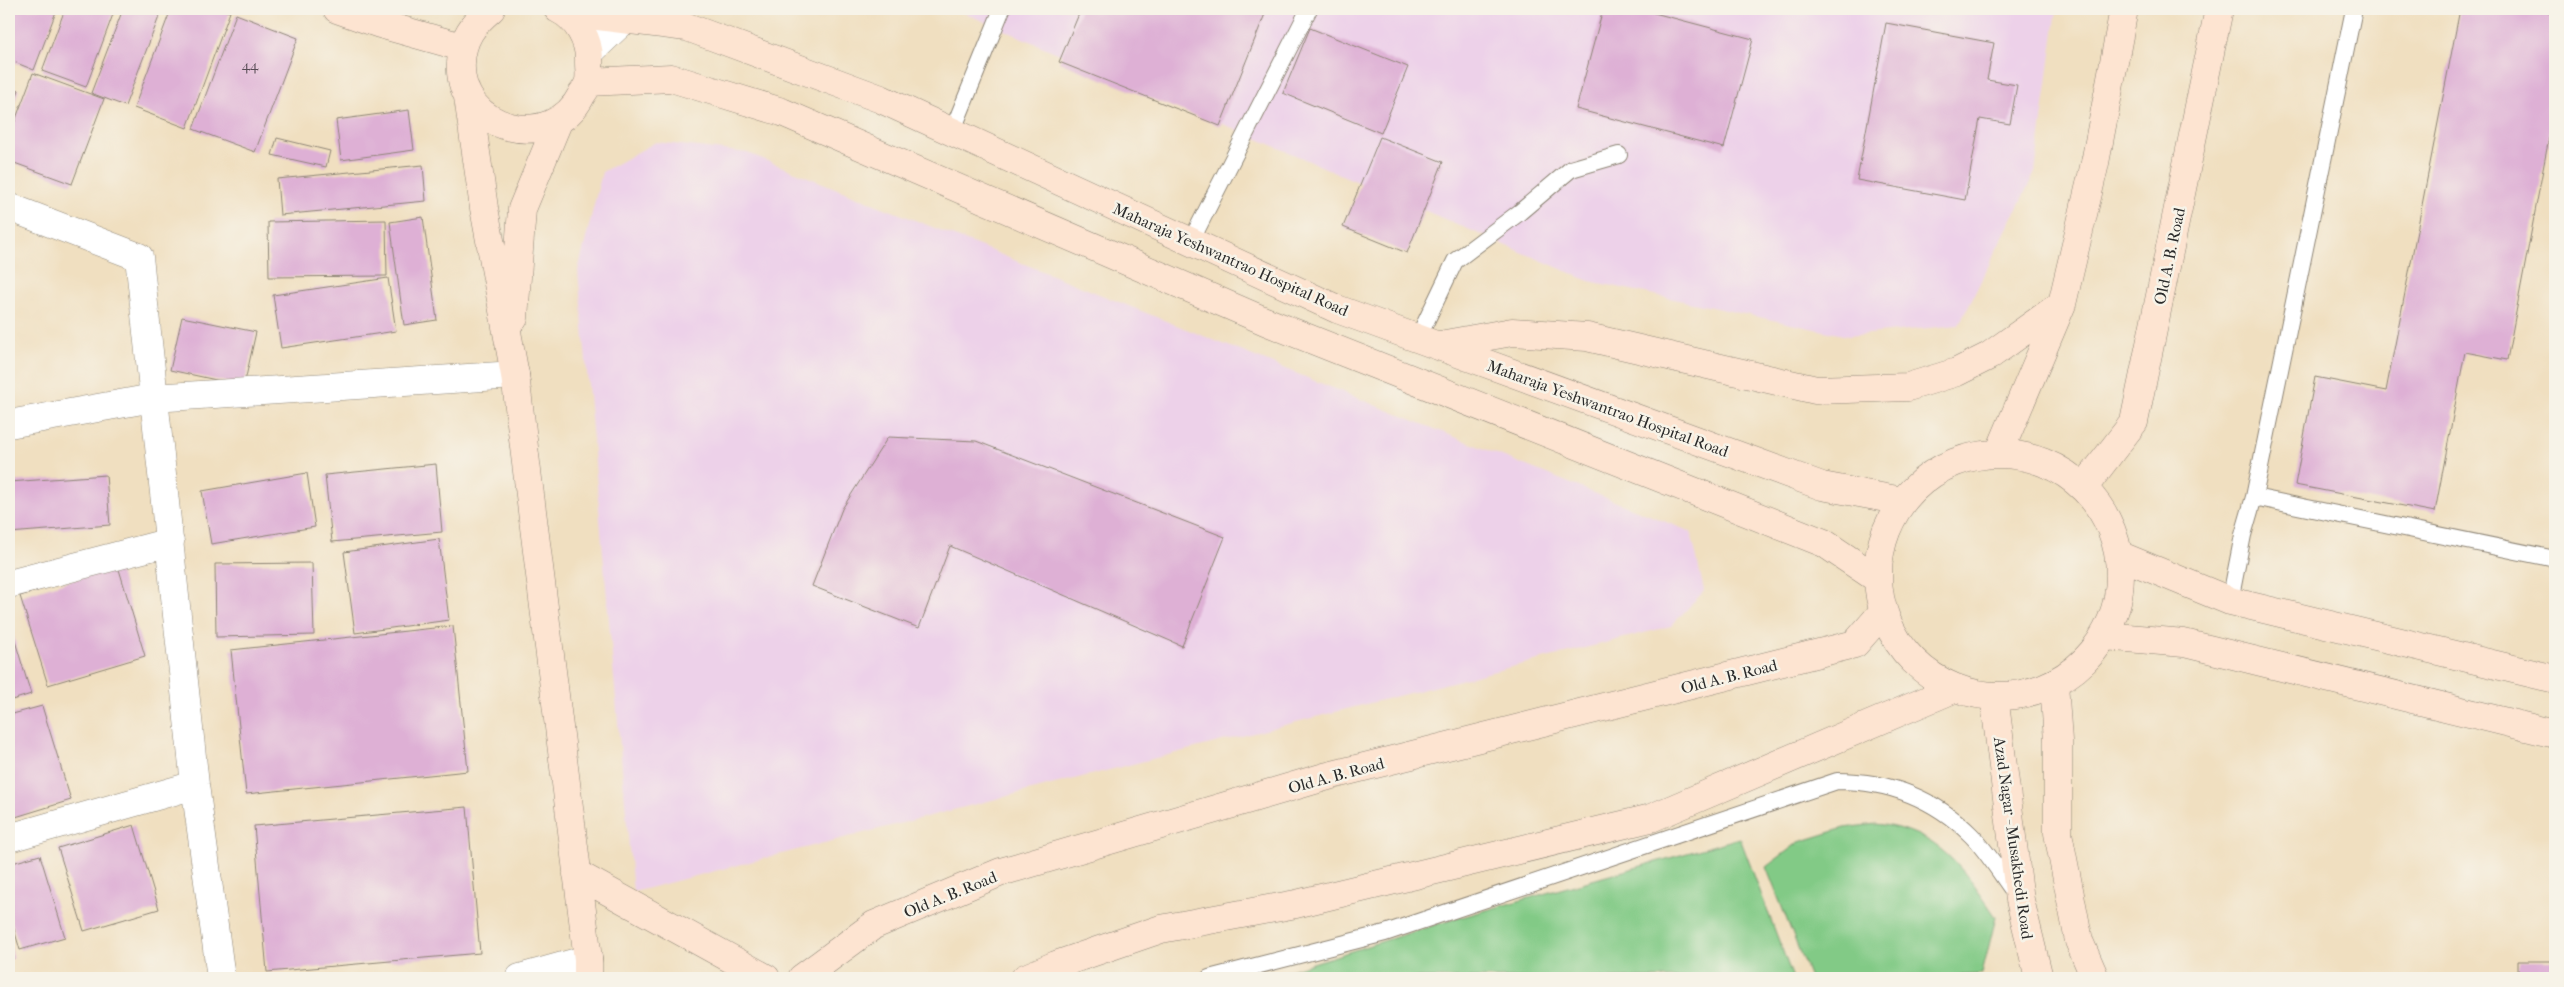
<svg xmlns="http://www.w3.org/2000/svg" width="2564" height="987" viewBox="0 0 2564 987" font-family="'IM FELL French Canon',serif">
  <style>
    .built { fill: #edd1e9 }
    .green { fill: #82ca86; stroke: #567a58 }
    .building { fill: #deb0d5 }
    .lines { fill: none; stroke-linecap: round; stroke-linejoin: round }
    .lane-casing { stroke: #8e8576; stroke-width: 18 }
    .street-casing { stroke: #8e8576; stroke-width: 29 }
    .secondary-casing { stroke: #8e8576; stroke-width: 29 }
    .lane { stroke: #fff; stroke-width: 16 }
    .street { stroke: #fff; stroke-width: 28 }
    .secondary { stroke: #fde4d1; stroke-width: 28 }
    .labels { text-anchor: middle; stroke-width: 5; stroke-linejoin: round; paint-order: stroke }
    .number-label { font-size: 14px; fill: #584c56 }
    .street-label { font-size: 16px; fill: #2b2b2b; stroke: #f7f3e8 }
  </style>
  <rect width="100%" height="100%" fill="#f7f3e8"/>
  <filter id="ink" filterUnits="userSpaceOnUse"><feTurbulence type="fractalNoise" baseFrequency=".02" numOctaves="2"/><feDisplacementMap in="SourceGraphic" scale="10" xChannelSelector="R" yChannelSelector="G"/><feConvolveMatrix kernelMatrix="1 2 1 2 8 2 1 2 1" color-interpolation-filters="sRGB"/></filter>
  <filter id="wash" filterUnits="userSpaceOnUse"><feTurbulence type="fractalNoise" baseFrequency=".0096" numOctaves="4" result="noise"/><feDisplacementMap in="SourceGraphic" scale="20" xChannelSelector="R" yChannelSelector="G"/><feGaussianBlur stdDeviation="1.12" result="paint"/><feColorMatrix in="noise" values="0 0 0 0 0 0 0 0 0 0 0 0 0 0 0 0 0 1.4 0 .05"/><feComposite in="paint" operator="in"/></filter>
  <g filter="url(#wash)">
    <rect width="100%" height="100%" fill="#f0dfc0"/>
    <path class="built" d="M 955,9 L 2057,9 L 2035,172 L 1959,325 L 1848,336 L 1589,281 Z
      M 656,142 L 748,153 L 1691,532 L 1704,591 L 1671,626 L 633,892 L 578,271 L 602,172 Z"/>
    <path class="green" d="M 1876,824 C 1939,830 1964,870 1996,917 L 1982,974 L 1923,978 L 1810,978 L 1766,867 L 1799,842 L 1844,828 Z
      M 1740,838 L 1793,978 L 1265,978 L 1441,923 Z"/>
    <g id="blocks">
      <path class="building" d="M 9,9 L 57,9 L 34,70 L 9,60 Z
        M 65,9 L 115,9 L 86,87 L 42,71 Z
        M 123,9 L 162,9 L 125,106 L 91,93 Z
        M 171,9 L 220,9 L 230,12 L 187,128 L 134,108 Z
        M 1081,9 L 1267,9 L 1220,126 L 1059,62 Z
        M 1603,9 L 1639,9 L 1753,39 L 1724,148 L 1576,109 Z
        M 2460,9 L 2526,9 L 2555,14 L 2555,106 L 2507,360 L 2465,352 L 2435,512 L 2295,485 L 2315,377 L 2386,391 Z
        M 236,14 L 298,38 L 255,152 L 193,129 Z
        M 1886,23 L 1994,43 L 1987,80 L 2017,85 L 2010,124 L 1980,119 L 1965,200 L 1857,180 Z
        M 1310,28 L 1408,67 L 1381,133 L 1283,93 Z
        M 33,73 L 104,99 L 72,184 L 9,161 L 9,137 Z
        M 9,86 L 19,90 L 9,117 Z
        M 409,110 L 414,150 L 341,160 L 336,120 Z
        M 1380,137 L 1443,162 L 1407,253 L 1343,227 Z
        M 277,138 L 330,151 L 326,167 L 272,155 Z
        M 423,165 L 426,201 L 280,215 L 277,179 Z
        M 423,217 L 437,320 L 404,325 L 390,222 Z
        M 386,220 L 387,276 L 269,277 L 268,222 Z
        M 388,278 L 396,331 L 281,348 L 273,295 Z
        M 182,317 L 256,332 L 244,386 L 170,370 Z
        M 888,437 L 976,441 L 1225,537 L 1182,646 L 950,546 L 919,628 L 812,586 L 842,509 Z
        M 436,464 L 442,532 L 332,542 L 325,475 Z
        M 307,473 L 315,527 L 211,544 L 202,491 Z
        M 106,475 L 110,525 L 9,533 L 9,482 Z
        M 439,539 L 449,620 L 355,633 L 344,552 Z
        M 312,563 L 314,635 L 216,637 L 215,564 Z
        M 118,566 L 145,656 L 48,685 L 20,596 Z
        M 9,621 L 31,694 L 9,701 Z
        M 453,626 L 468,771 L 246,794 L 231,650 Z
        M 42,706 L 71,800 L 9,819 L 9,715 Z
        M 467,807 L 480,953 L 267,972 L 254,826 Z
        M 134,825 L 159,909 L 84,931 L 58,848 Z
        M 40,855 L 65,937 L 20,950 L 9,912 L 9,864 Z
        M 9,942 L 14,958 L 9,960 Z
        M 2518,961 L 2555,961 L 2555,978 L 2518,978 Z"/>
    </g>
  </g>
  <g filter="url(#ink)">
    <use href="#blocks" fill-opacity="0" stroke="#8e8576" stroke-width="1"/>
    <g class="lines">
      <g class="lane-casing">
        <path id="lane" d="M 2354,9 L 2254,497 L 2555,559
          M 952,132 L 1002,9
          M 1191,241 L 1309,9
          M 1418,338 L 1455,261 L 1520,212 L 1571,169 L 1619,155
          M 2230,601 L 2243,535 L 2254,497
          M 1209,978 L 1385,933 L 1837,781 C 1889,781 1934,798 1971,835 C 1988,852 2002,876 2017,896"/>
      </g>
      <g class="street-casing">
        <path id="street" d="M 590,52 L 625,19 L 629,9
          M 9,207 L 139,257 L 195,785 L 221,978
          M 9,424 L 153,398 L 515,375
          M 9,584 L 170,542
          M 9,838 L 195,785
          M 520,978 L 588,959"/>
      </g>
      <g class="secondary-casing">
        <path id="secondary" d="M 337,9 L 380,24 L 462,47
          M 491,9 C 473,24 462,38 461,63 C 457,130 552,155 582,94 C 585,90 588,85 589,81 C 590,75 589,68 589,62 C 590,41 577,18 558,9
          M 566,12 L 687,27 L 881,99 L 1337,309 L 1822,486 L 1902,501
          M 589,82 L 671,78 L 782,112 L 1265,321 L 1824,543 L 1876,578
          M 468,97 L 484,208 L 515,375 L 588,959 L 588,978
          M 514,318 L 522,209 L 558,122
          M 1440,345 L 1512,332 L 1587,337 L 1816,390 L 1908,387 L 1957,372 L 1989,356 L 2062,304
          M 1999,453 L 2062,304 L 2095,163 L 2124,9
          M1878 575a121 121 0 1 1 242 0a121 121 0 1 1-242 0Z
          M 2084,487 L 2134,422 L 2219,9
          M 2121,556 L 2230,601 L 2555,679
          M 2105,636 L 2184,643 L 2555,734
          M 2054,683 L 2058,741 L 2058,833 L 2079,941 L 2095,978
          M 1994,696 L 2020,900 L 2039,978
          M 577,874 L 766,978
          M 802,978 L 874,925 L 1001,872 L 1328,776 L 1855,644 L 1882,613
          M 1025,978 L 1056,965 L 1161,929 L 1296,904 L 1651,818 L 1956,688"/>
      </g>
      <use href="#lane" class="lane"/>
      <use href="#street" class="street"/>
      <use href="#secondary" class="secondary"/>
    </g>
  </g>
  <g class="labels">
    <g class="number-label">
      <text x="250" y="70">44</text>
    </g>
    <g class="street-label">
      <text transform="translate(2169 256) rotate(-78)" y="6">Old A. B. Road</text>
      <text transform="translate(1231 259) rotate(24)" y="6">Maharaja Yeshwantrao Hospital Road</text>
      <text transform="translate(1608 408) rotate(20)" y="6">Maharaja Yeshwantrao Hospital Road</text>
      <text transform="translate(1729 676) rotate(-14)" y="6">Old A. B. Road</text>
      <text transform="translate(1336 775) rotate(-15)" y="6">Old A. B. Road</text>
      <text transform="translate(2014 838) rotate(82)" y="6">Azad Nagar - Musakhedi Road</text>
      <text transform="translate(950 894) rotate(-22)" y="6">Old A. B. Road</text>
    </g>
  </g>
  <rect width="2564" height="987" fill="none" stroke="#f7f3e8" stroke-width="30"/>
</svg>
